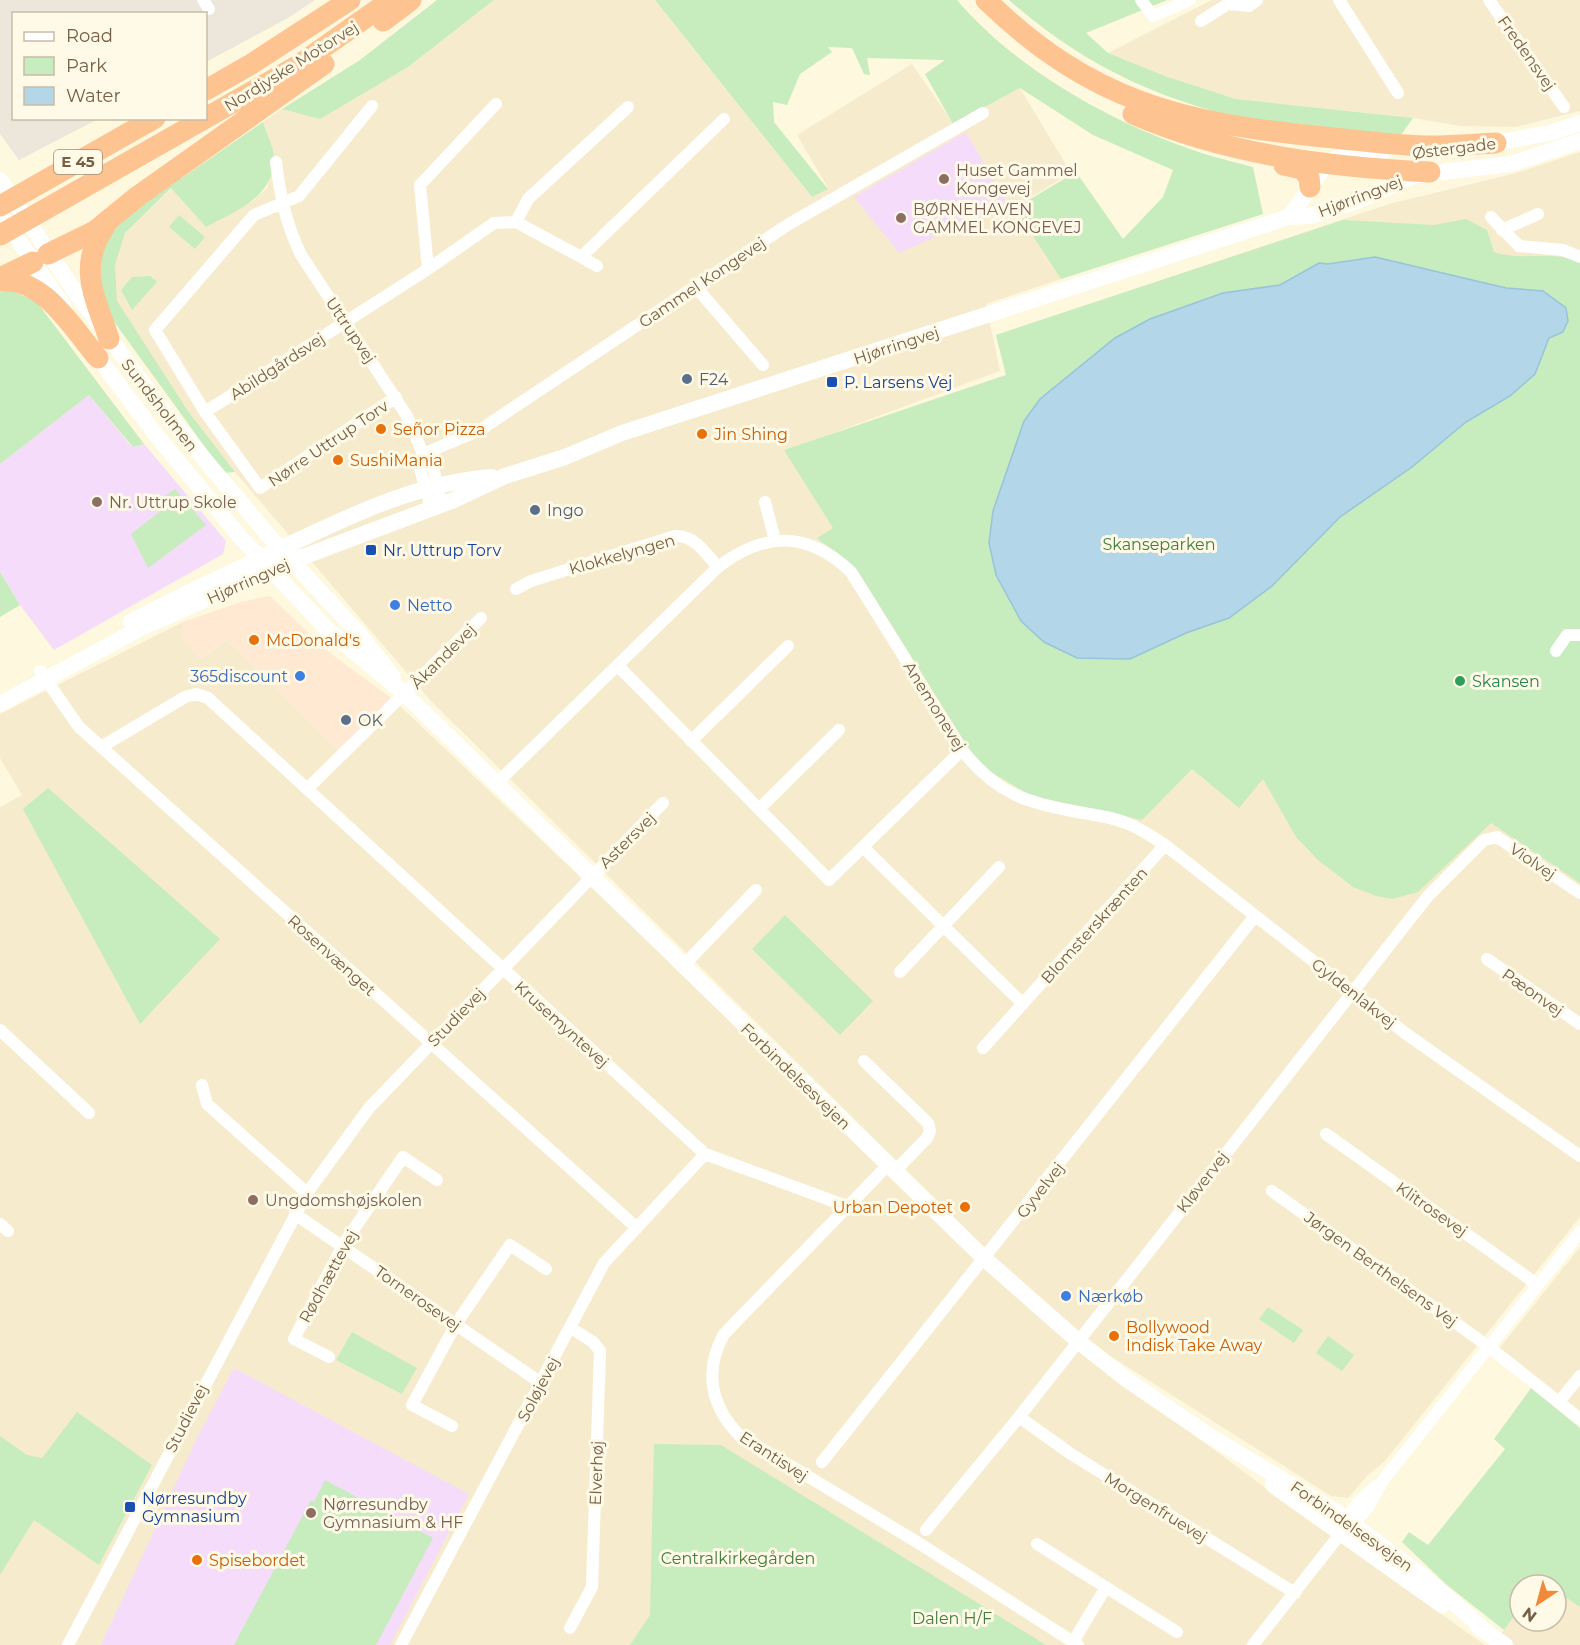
<svg xmlns="http://www.w3.org/2000/svg" width="1580" height="1645" viewBox="0 0 1580 1645" font-family="Montserrat,sans-serif">
  <style>
    .residential { fill: #f6eccd }
    .commercial { fill: #ffe9d2 }
    .industrial { fill: #ece6db }
    .education { fill: #f5dcfa }
    .green { fill: #c7ecbd }
    .water { fill: #b3d6e8; stroke: #98c3db; stroke-width: 1.5 }
    .lines { fill: none; stroke-linecap: round; stroke-linejoin: round }
    .street { stroke: #fff; stroke-width: 12 }
    .secondary { stroke: #fff; stroke-width: 16 }
    .highway { stroke: #fdc391; stroke-width: 21 }
    .education-dot { fill: #8d6e63; stroke: #fffae7; stroke-width: 2 }
    .service-dot { fill: #5c6f8a; stroke: #fffae7; stroke-width: 2 }
    .transit-dot { fill: #1a4fb4; stroke: #fffae7; stroke-width: 2 }
    .food-dot { fill: #e8710a; stroke: #fffae7; stroke-width: 2 }
    .shop-dot { fill: #3f7fe0; stroke: #fffae7; stroke-width: 2 }
    .leisure-dot { fill: #2e9e5b; stroke: #fffae7; stroke-width: 2 }
    .labels { text-anchor: middle; stroke-width: 6; stroke-linejoin: round; paint-order: stroke }
    .shield { fill: #fffae7; stroke: #9f8e76; stroke-width: 1.5 }
    .shield-label { font-size: 15px; font-weight: bold; fill: #766045 }
    .street-label { font-size: 16px; fill: #766045; stroke: #fffae7 }
    .education-label { font-size: 16px; fill: #785e54; stroke: #fffae7; text-anchor: start }
    .service-label { font-size: 16px; fill: #4e5e75; stroke: #fffae7; text-anchor: start }
    .transit-label { font-size: 16px; fill: #164399; stroke: #fffae7; text-anchor: start }
    .food-label { font-size: 16px; fill: #c56008; stroke: #fffae7; text-anchor: start }
    .park-label { font-size: 16px; fill: #427d3c; stroke: #fffae7 }
    .shop-label { font-size: 16px; fill: #366cbe; stroke: #fffae7; text-anchor: start }
    .leisure-label { font-size: 16px; fill: #27864d; stroke: #fffae7; text-anchor: start }
  </style>
  <rect width="100%" height="100%" fill="#fef8df"/>
  <path class="residential" d="M 494,0 L 655,0 L 812,197 L 828,188 L 797,135 L 912,64 L 953,123 L 1020,88 L 1071,173 L 1018,205 L 1061,279 L 986,304 L 1000,371 L 809,442 L 1006,375 L 996,335 L 1389,204 L 1516,173 L 1580,152 L 1580,1217 L 1385,1461 L 1367,1476 L 1348,1498 L 1331,1496 L 1066,1328 L 430,700 L 235,472 L 188,411 L 116,301 L 115,265 L 125,233 L 172,188 L 206,227 L 254,200 L 267,188 L 274,158 L 263,122 L 282,109 L 320,118 L 408,67 Z
    M 1212,0 L 1580,0 L 1580,111 L 1516,127 L 1461,126 L 1413,118 L 1236,99 L 1165,76 L 1108,53 Z
    M 183,622 L 184,639 L 200,659 L 227,640 L 337,749 L 400,706 L 1073,1345 L 1321,1529 L 1485,1645 L 0,1645 L 0,807 L 22,795 L 0,758 L 0,714 Z
    M 1580,1247 L 1580,1414 L 1498,1350 Z
    M 1556,1591 L 1580,1607 L 1580,1645 L 1493,1645 L 1520,1608 L 1520,1621 L 1556,1621 Z"/>
  <path class="commercial" d="M 270,596 L 326,650 L 391,698 L 356,735 L 337,749 L 227,640 L 199,659 L 184,639 L 183,622 L 241,602 Z"/>
  <path class="industrial" d="M 0,0 L 315,0 L 288,18 L 206,62 L 206,14 L 14,14 L 14,118 L 98,119 L 19,160 L 0,134 Z"/>
  <path class="education" d="M 966,132 L 1008,204 L 899,253 L 854,197 Z
    M 89,395 L 132,447 L 144,444 L 226,541 L 223,554 L 54,650 L 20,605 L 0,572 L 0,464 Z
    M 234,1368 L 469,1494 L 390,1645 L 101,1645 L 196,1440 Z"/>
  <path class="green" d="M 437,0 L 494,0 L 408,67 L 320,119 L 282,109 L 360,60 Z
    M 655,0 L 957,0 C 1014,67 1105,119 1187,148 C 1208,156 1231,161 1253,167 L 1263,214 L 1061,279 L 1015,208 L 1076,172 L 1123,239 L 1163,197 L 1173,170 L 1093,135 L 1020,88 L 953,124 L 925,74 L 945,60 L 867,58 L 870,75 L 864,74 L 852,48 L 828,47 L 832,52 L 800,74 L 787,105 L 773,102 L 774,122 L 828,189 L 812,197 Z
    M 1009,0 L 1167,0 L 1086,33 L 1108,53 L 1165,76 L 1236,99 L 1413,118 L 1401,135 C 1357,131 1309,131 1265,123 C 1165,104 1085,67 1009,0 Z
    M 263,122 C 266,133 274,147 274,158 C 274,198 235,211 206,227 L 171,188 L 125,233 L 115,265 L 117,301 L 188,411 L 235,472 L 224,473 L 104,308 C 82,233 121,221 173,179 L 182,178 Z
    M 179,215 L 205,237 L 195,249 L 169,227 Z
    M 1466,219 L 1487,230 L 1494,252 C 1522,262 1557,249 1580,263 L 1580,883 L 1491,823 L 1418,892 L 1392,899 L 1376,896 L 1353,887 L 1318,860 L 1296,837 L 1263,779 L 1239,808 L 1192,769 L 1142,820 L 1033,797 L 991,772 L 971,752 L 856,568 L 817,538 L 833,528 L 784,450 L 1006,375 L 996,335 L 1343,220 L 1434,225 Z
    M 150,276 L 157,282 L 132,310 L 121,290 L 132,277 Z
    M 9,290 L 36,301 L 144,444 L 133,447 L 89,395 L 0,464 L 0,292 Z
    M 175,489 L 206,525 L 148,568 L 131,534 L 162,510 L 157,502 Z
    M 0,572 L 20,605 L 0,617 Z
    M 48,788 L 220,939 L 140,1024 L 23,809 Z
    M 785,915 L 873,1001 L 840,1035 L 752,949 Z
    M 1268,1307 L 1303,1330 L 1294,1343 L 1259,1319 Z
    M 352,1332 L 417,1368 L 402,1394 L 336,1360 Z
    M 1328,1336 L 1354,1355 L 1342,1371 L 1316,1353 Z
    M 1531,1388 L 1580,1428 L 1580,1607 L 1556,1591 L 1556,1585 L 1548,1585 L 1541,1580 L 1537,1585 L 1520,1585 L 1520,1608 L 1504,1630 L 1447,1585 L 1402,1542 L 1409,1532 L 1428,1545 L 1505,1449 L 1494,1439 Z
    M 77,1412 L 152,1465 L 99,1565 L 34,1520 L 0,1575 L 0,1436 L 27,1455 L 42,1458 Z
    M 654,1444 L 721,1445 L 1046,1645 L 630,1645 L 650,1615 Z
    M 325,1480 L 433,1538 L 376,1645 L 234,1645 L 311,1500 L 314,1502 Z"/>
  <path class="water" d="M 1375,257 L 1506,288 L 1543,291 L 1566,308 L 1568,321 L 1563,332 L 1549,338 L 1535,374 L 1510,396 L 1466,422 L 1412,467 L 1340,517 L 1272,586 L 1229,618 L 1186,633 L 1130,659 L 1077,658 L 1044,642 L 1021,621 L 996,575 L 989,543 L 993,511 L 1024,421 L 1040,399 L 1115,338 L 1150,319 L 1223,293 L 1280,285 L 1319,263 L 1328,264 Z"/>
  <g class="lines">
    <path class="street" d="M 203,0 L 209,9
      M 1141,0 L 1153,16 L 1190,0
      M 1339,0 L 1398,93
      M 1489,0 L 1564,107
      M 1201,21 L 1228,4 L 1249,6 L 1257,0
      M 276,162 C 280,195 286,224 301,255 L 407,416 L 423,454 L 434,471 L 441,504
      M 1491,217 L 1519,246 L 1563,250 L 1580,257
      M 516,222 L 528,199 L 628,107
      M 1502,230 L 1538,214
      M 581,257 L 597,266
      M 428,269 L 420,185 L 496,104
      M 695,286 L 763,365
      M 396,397 L 260,488 L 205,412 L 428,269 L 494,223 L 516,222 L 581,257 L 724,119
      M 205,412 L 155,330 L 254,215 L 299,196 L 372,106
      M 423,454 L 480,430 L 789,224 L 983,113
      M 423,454 L 419,465 L 431,508
      M 765,502 L 775,540
      M 516,589 L 531,581 L 675,536 C 695,535 706,554 718,567
      M 1556,651 L 1567,635 L 1580,635
      M 618,666 L 829,880 L 962,750
      M 40,671 L 79,727 L 637,1228
      M 691,741 L 788,646
      M 101,747 L 185,697 L 196,694 L 208,698 L 705,1154 L 849,1207
      M 496,784 L 718,567 C 765,531 808,531 851,572 L 962,750 C 997,795 1030,804 1084,813 C 1100,816 1118,818 1133,826 C 1144,831 1154,838 1165,845 L 1405,1033 L 1580,1156
      M 307,789 L 481,618
      M 759,809 L 839,730
      M 863,847 L 1023,1004
      M 1487,959 L 1580,1024
      M 683,966 L 756,890
      M 900,972 L 999,867
      M 0,1030 L 89,1113
      M 983,1048 L 1165,845
      M 864,1061 L 928,1123 L 930,1131 L 927,1138 L 895,1171
      M 202,1085 L 207,1104 L 307,1193
      M 1326,1134 L 1538,1285
      M 888,1165 L 724,1334 C 704,1370 710,1405 739,1435 L 917,1542 L 1078,1645
      M 1272,1191 L 1489,1347 L 1580,1419
      M 295,1214 L 541,1383
      M 0,1224 L 8,1231
      M 329,1357 L 294,1339 L 343,1245 L 403,1157 L 437,1180
      M 1559,1402 L 1580,1376
      M 1019,1417 L 1071,1454 L 1295,1593
      M 452,1426 L 412,1405 L 456,1324 L 510,1245 L 546,1269
      M 822,1462 L 1255,916
      M 1349,1528 L 1367,1509 L 1384,1479 L 1580,1232
      M 926,1530 L 1019,1417 L 1428,896 L 1484,840 L 1497,837 L 1580,893
      M 1037,1544 L 1177,1632
      M 570,1628 L 592,1587 L 600,1351 L 593,1342 L 571,1328
      M 1073,1642 L 1106,1587
      M 68,1645 L 307,1193 L 369,1108 L 663,803
      M 401,1645 L 604,1263 L 705,1154
      M 1253,1645 L 1341,1533 C 1347,1512 1360,1500 1376,1486"/>
    <path class="secondary" d="M 1484,145 L 1550,133 L 1580,123
      M 0,180 L 78,296 L 167,415 L 269,536 L 360,635 L 393,677
      M 0,213 L 64,307
      M 1289,217 C 1323,176 1318,148 1381,153
      M 91,348 L 157,436 L 242,539 L 327,629 L 405,694 L 985,1259 L 1078,1341 L 1126,1379 L 1208,1435 L 1335,1511 L 1424,1577 L 1486,1631
      M 131,622 C 180,595 231,573 280,549 C 349,516 416,483 492,477
      M 0,704 L 141,628 L 292,561 L 454,500 L 505,476 L 565,457 L 622,433 L 1289,217 L 1309,216 L 1360,200 L 1416,175 L 1511,164 L 1580,141
      M 1273,1485 L 1442,1605
      M 1477,1626 L 1505,1645"/>
    <path class="highway" d="M 986,0 C 1091,102 1182,123 1323,137 C 1359,140 1396,146 1432,146 C 1453,146 1475,144 1496,143
      M 383,21 L 411,0
      M 206,90 L 253,63 L 350,0
      M 1133,114 C 1227,155 1329,167 1430,172
      M 1284,165 L 1302,169 L 1309,177 L 1310,187
      M 0,206 L 155,118
      M 105,226 C 77,268 95,296 109,339
      M 0,235 L 297,66 L 391,0
      M 48,254 L 95,231 L 138,196 L 324,64
      M 0,278 L 33,262
      M 0,281 C 43,276 74,330 98,358"/>
  </g>
  <g class="education-dot">
    <circle cx="944" cy="179" r="6"/>
    <circle cx="901" cy="218" r="6"/>
    <circle cx="97" cy="502" r="6"/>
    <circle cx="253" cy="1200" r="6"/>
    <circle cx="311" cy="1513" r="6"/>
  </g>
  <g class="service-dot">
    <circle cx="687" cy="379" r="6"/>
    <circle cx="535" cy="510" r="6"/>
    <circle cx="346" cy="720" r="6"/>
  </g>
  <g class="transit-dot">
    <rect x="826" y="376" width="12" height="12" rx="3"/>
    <rect x="365" y="544" width="12" height="12" rx="3"/>
    <rect x="124" y="1501" width="12" height="12" rx="3"/>
  </g>
  <g class="food-dot">
    <circle cx="381" cy="429" r="6"/>
    <circle cx="702" cy="434" r="6"/>
    <circle cx="338" cy="460" r="6"/>
    <circle cx="254" cy="640" r="6"/>
    <circle cx="965" cy="1207" r="6"/>
    <circle cx="1114" cy="1336" r="6"/>
    <circle cx="197" cy="1560" r="6"/>
  </g>
  <g class="shop-dot">
    <circle cx="395" cy="605" r="6"/>
    <circle cx="300" cy="676" r="6"/>
    <circle cx="1066" cy="1296" r="6"/>
  </g>
  <circle class="leisure-dot" cx="1460" cy="681" r="6"/>
  <g class="labels">
    <rect class="shield" x="54" y="150" width="48" height="24" rx="4.5"/>
    <g class="shield-label">
      <text x="78" y="167">E 45</text>
    </g>
    <g class="street-label">
      <text transform="translate(1527 53) rotate(55)" y="6">Fredensvej</text>
      <text transform="translate(291 66) rotate(-32)" y="6">Nordjyske Motorvej</text>
      <text transform="translate(1454 148) rotate(-7)" y="6">Østergade</text>
      <text transform="translate(1360 196) rotate(-21)" y="6">Hjørringvej</text>
      <text transform="translate(702 282) rotate(-34)" y="6">Gammel Kongevej</text>
      <text transform="translate(351 330) rotate(56)" y="6">Uttrupvej</text>
      <text transform="translate(896 345) rotate(-18)" y="6">Hjørringvej</text>
      <text transform="translate(277 366) rotate(-33)" y="6">Abildgårdsvej</text>
      <text transform="translate(160 405) rotate(52)" y="6">Sundsholmen</text>
      <text transform="translate(328 443) rotate(-34)" y="6">Nørre Uttrup Torv</text>
      <text transform="translate(622 554) rotate(-16)" y="6">Klokkelyngen</text>
      <text transform="translate(248 581) rotate(-24)" y="6">Hjørringvej</text>
      <text transform="translate(443 656) rotate(-45)" y="6">Åkandevej</text>
      <text transform="translate(935 706) rotate(58)" y="6">Anemonevej</text>
      <text transform="translate(627 840) rotate(-45)" y="6">Astersvej</text>
      <text transform="translate(1533 861) rotate(34)" y="6">Violvej</text>
      <text transform="translate(1094 925) rotate(-48)" y="6">Blomsterskrænten</text>
      <text transform="translate(332 955) rotate(42)" y="6">Rosenvænget</text>
      <text transform="translate(1533 992) rotate(35)" y="6">Pæonvej</text>
      <text transform="translate(1354 993) rotate(38)" y="6">Gyldenlakvej</text>
      <text transform="translate(456 1017) rotate(-46)" y="6">Studievej</text>
      <text transform="translate(562 1024) rotate(42)" y="6">Krusemyntevej</text>
      <text transform="translate(796 1076) rotate(44)" y="6">Forbindelsesvejen</text>
      <text transform="translate(1202 1182) rotate(-52)" y="6">Kløvervej</text>
      <text transform="translate(1040 1190) rotate(-52)" y="6">Gyvelvej</text>
      <text transform="translate(1432 1209) rotate(35)" y="6">Klitrosevej</text>
      <text transform="translate(1381 1269) rotate(36)" y="6">Jørgen Berthelsens Vej</text>
      <text transform="translate(328 1276) rotate(-61)" y="6">Rødhættevej</text>
      <text transform="translate(418 1298) rotate(35)" y="6">Tornerosevej</text>
      <text transform="translate(538 1389) rotate(-62)" y="6">Soløjevej</text>
      <text transform="translate(186 1418) rotate(-63)" y="6">Studievej</text>
      <text transform="translate(774 1456) rotate(33)" y="6">Erantisvej</text>
      <text transform="translate(596 1473) rotate(-88)" y="6">Elverhøj</text>
      <text transform="translate(1156 1507) rotate(32)" y="6">Morgenfruevej</text>
      <text transform="translate(1352 1526) rotate(35)" y="6">Forbindelsesvejen</text>
    </g>
    <g class="education-label">
      <text x="956" y="176">Huset Gammel<tspan x="956" dy="18">Kongevej</tspan></text>
      <text x="913" y="215">BØRNEHAVEN<tspan x="913" dy="18">GAMMEL KONGEVEJ</tspan></text>
      <text x="109" y="508">Nr. Uttrup Skole</text>
      <text x="265" y="1206">Ungdomshøjskolen</text>
      <text x="323" y="1510">Nørresundby<tspan x="323" dy="18">Gymnasium &amp; HF</tspan></text>
    </g>
    <g class="service-label">
      <text x="699" y="385">F24</text>
      <text x="547" y="516">Ingo</text>
      <text x="358" y="726">OK</text>
    </g>
    <g class="transit-label">
      <text x="844" y="388">P. Larsens Vej</text>
      <text x="383" y="556">Nr. Uttrup Torv</text>
      <text x="142" y="1504">Nørresundby<tspan x="142" dy="18">Gymnasium</tspan></text>
    </g>
    <g class="food-label">
      <text x="393" y="435">Señor Pizza</text>
      <text x="714" y="440">Jin Shing</text>
      <text x="350" y="466">SushiMania</text>
      <text x="266" y="646">McDonald's</text>
      <text x="953" y="1213" text-anchor="end">Urban Depotet</text>
      <text x="1126" y="1333">Bollywood<tspan x="1126" dy="18">Indisk Take Away</tspan></text>
      <text x="209" y="1566">Spisebordet</text>
    </g>
    <g class="park-label">
      <text x="1159" y="550">Skanseparken</text>
      <text x="738" y="1564">Centralkirkegården</text>
      <text x="952" y="1624">Dalen H/F</text>
    </g>
    <g class="shop-label">
      <text x="407" y="611">Netto</text>
      <text x="288" y="682" text-anchor="end">365discount</text>
      <text x="1078" y="1302">Nærkøb</text>
    </g>
    <g class="leisure-label">
      <text x="1472" y="687">Skansen</text>
    </g>
  </g>
  <rect x="12" y="12" width="195" height="108" fill="#fffae7" stroke="#c8bca6" stroke-width="1.5"/>
  <rect x="24" y="32" width="30" height="9" fill="#ffffff" stroke="#c8bca6" stroke-width="1.5"/>
  <text x="66" y="42" font-size="18" fill="#766045">Road</text>
  <rect x="24" y="57" width="30" height="18" fill="#c7ecbd" stroke="#c8bca6" stroke-width="1.5"/>
  <text x="66" y="72" font-size="18" fill="#766045">Park</text>
  <rect x="24" y="87" width="30" height="18" fill="#b3d6e8" stroke="#c8bca6" stroke-width="1.5"/>
  <text x="66" y="102" font-size="18" fill="#766045">Water</text>
  <g transform="translate(1538 1603) rotate(216)"><circle r="28" fill="#fffae7" stroke="#c8bca6" stroke-width="1.5"/>
  <path d="M0-4.5L10 22L0 15L-10 22Z" fill="#f1893b"/>
  <text y="-9" font-size="16" font-weight="bold" text-anchor="middle" fill="#766045">N</text>
  </g>
</svg>
